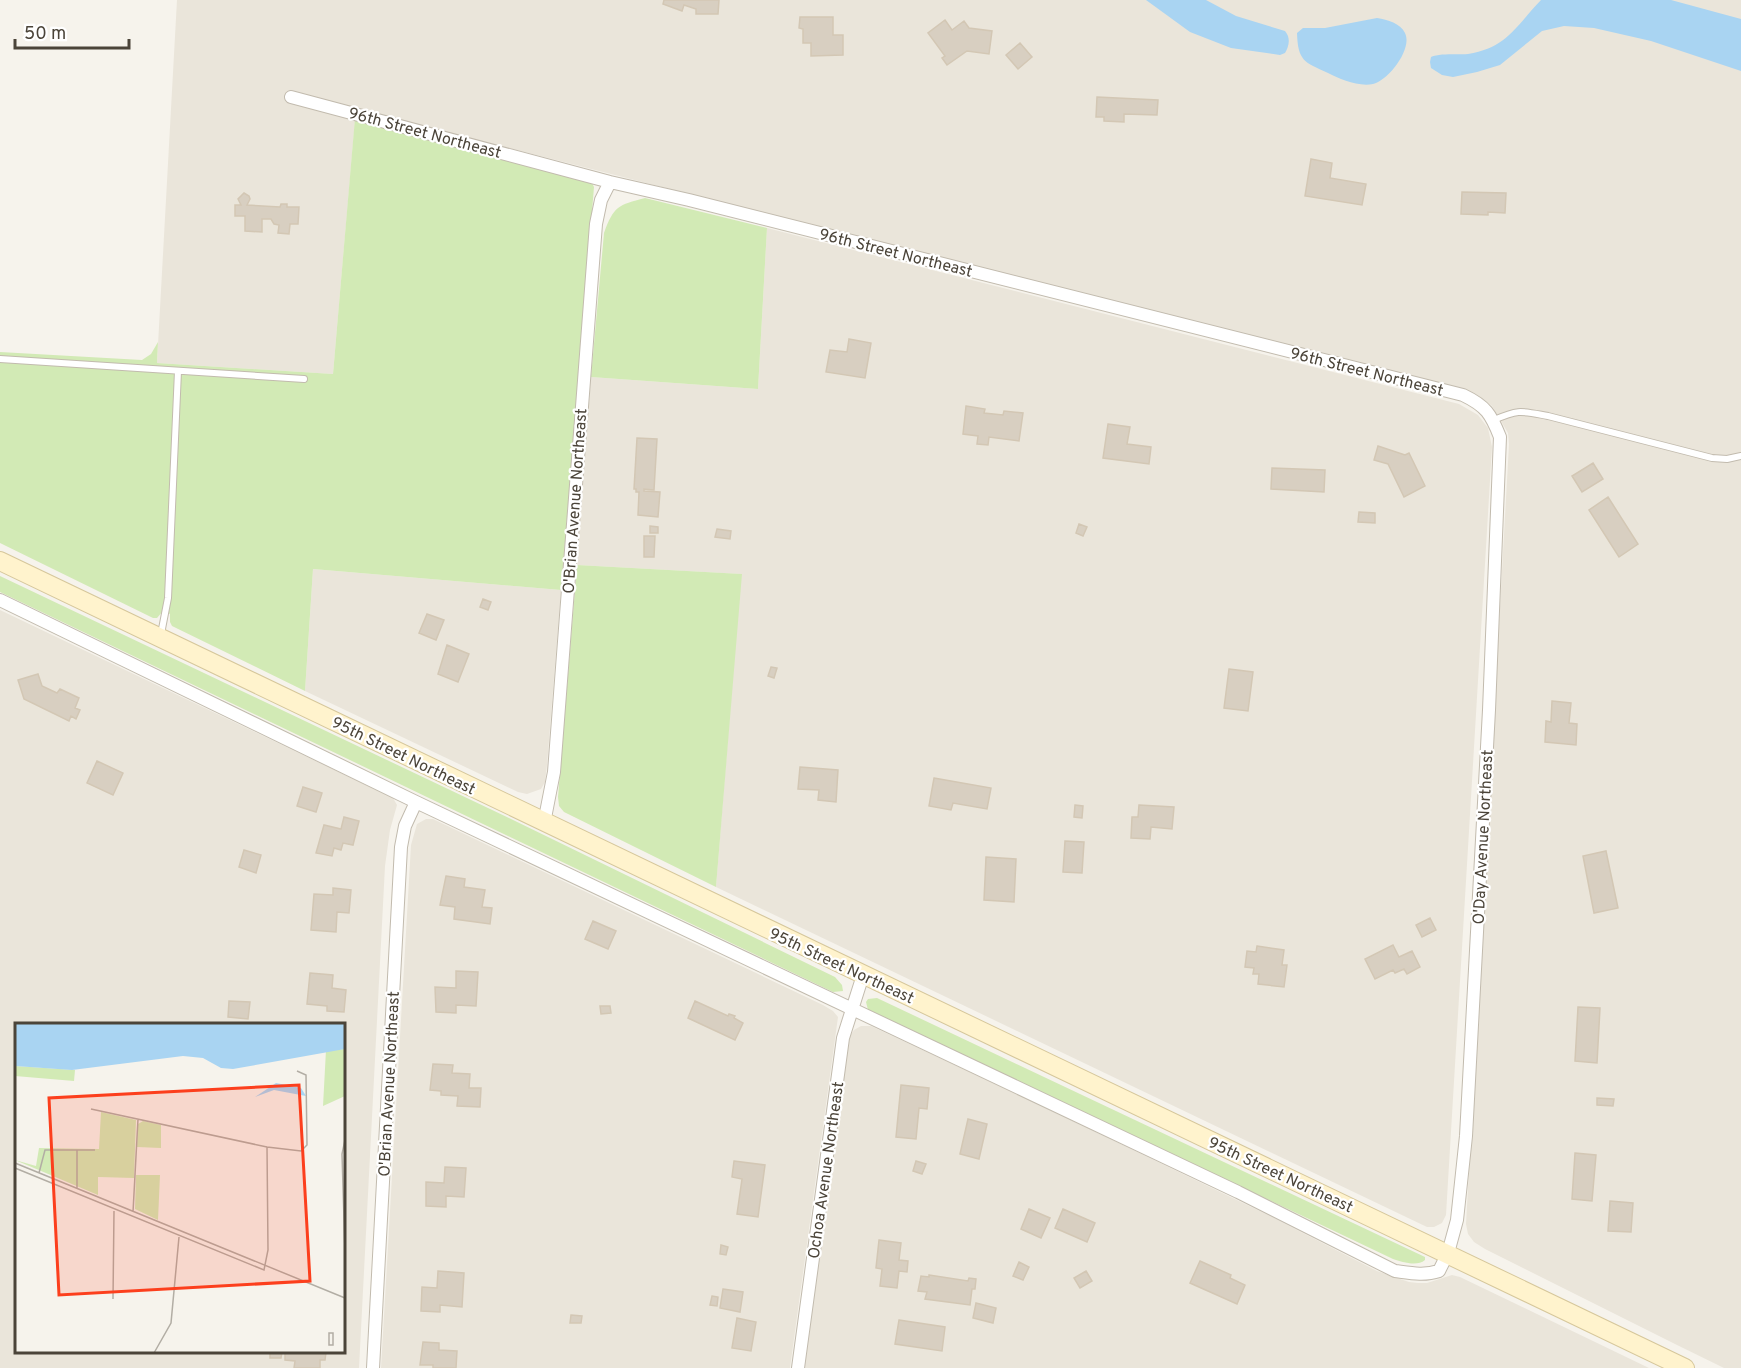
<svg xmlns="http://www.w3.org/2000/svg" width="1741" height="1368" viewBox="0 0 1741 1368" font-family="Overpass,sans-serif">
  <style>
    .residential { fill: #eae5da; fill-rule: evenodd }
    .green { fill: #d2eab5 }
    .water { fill: #a9d4f2 }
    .building { fill: #d8cfc1; stroke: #d3c7b4; stroke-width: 1.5 }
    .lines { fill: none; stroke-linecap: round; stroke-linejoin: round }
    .lane-casing { stroke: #c2bbae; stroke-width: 8 }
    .street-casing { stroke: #c2bbae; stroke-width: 14 }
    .secondary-casing { stroke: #d6c79b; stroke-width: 20 }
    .lane { stroke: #fff; stroke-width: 6 }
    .street { stroke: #fff; stroke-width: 12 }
    .secondary { stroke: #fff3cd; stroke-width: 18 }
    .labels { text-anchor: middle; stroke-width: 4.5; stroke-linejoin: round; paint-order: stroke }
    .street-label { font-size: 16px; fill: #4b4439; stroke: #fff }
    .inset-road { fill: none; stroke: #b2ada4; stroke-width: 1.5 }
    .view { fill: #fc3f1d; fill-opacity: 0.15; stroke: #fc3f1d; stroke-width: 3 }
    .inset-edge { fill: none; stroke: #4b4439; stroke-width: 3 }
  </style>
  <rect width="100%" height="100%" fill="#f6f3ec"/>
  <path class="residential" d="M 177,0 L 1741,0 L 1741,1368 L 1724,1368 L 1677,1345 L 1485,1249 L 1474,1242 L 1468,1234 L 1466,1224 L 1509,444 L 1508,433 L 1492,406 L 1483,399 L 1467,392 L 356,109 L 333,374 L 157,363 Z
    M 767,228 L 1459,404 L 1478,415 L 1488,428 L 1492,447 L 1446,1215 L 1442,1223 L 1434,1227 L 1427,1227 L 716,887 L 741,574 L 577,565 L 591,377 L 758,389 Z
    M 313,569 L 561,590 L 547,765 L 545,782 L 541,789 L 527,794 L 518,792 L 305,691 Z
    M 0,610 L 393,798 L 397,805 L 390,830 L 385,866 L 359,1368 L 0,1368 ZM 16,1024 L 344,1024 L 344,1352 L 16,1352 Z
    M 426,819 L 433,819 L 823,1005 L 833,1011 L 838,1017 L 790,1368 L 381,1368 L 411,845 L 417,824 Z
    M 861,1026 L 871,1026 L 1015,1093 L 1270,1216 L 1377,1271 L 1409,1282 L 1418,1283 L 1427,1283 L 1452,1275 L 1460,1277 L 1649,1368 L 804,1368 L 848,1048 L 850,1036 L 854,1030 Z"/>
  <path class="green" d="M 355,118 L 592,183 L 594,187 L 561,590 L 313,569 L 305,691 L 172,626 L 170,622 L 170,614 L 163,611 L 157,618 L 153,618 L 0,543 L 0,352 L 142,360 L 151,354 L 158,342 L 157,363 L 333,374 Z
    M 645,198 L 767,228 L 758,389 L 591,377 L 604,233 C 614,206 618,205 645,198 Z
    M 577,565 L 742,574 L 716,887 L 564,812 L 559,806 L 558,797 Z
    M 0,576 L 509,818 L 835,977 L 842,985 L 843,991 L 833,992 L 0,592 Z
    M 877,998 L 1425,1257 L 1425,1260 C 1417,1267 1402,1262 1393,1259 L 1004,1074 L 873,1014 L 868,1010 L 866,1002 L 868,999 Z"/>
  <path class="water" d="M 1146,0 L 1206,0 L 1236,16 L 1285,31 C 1291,38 1289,46 1285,53 L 1280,55 L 1231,48 L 1190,32 Z
    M 1541,0 L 1671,0 L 1741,19 L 1741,71 L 1651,41 L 1594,28 L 1564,26 L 1542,31 L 1500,65 L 1477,72 L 1453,77 L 1442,75 L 1431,68 L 1430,62 L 1431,57 C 1440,53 1457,55 1468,54 C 1507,48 1516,26 1541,0 Z
    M 1377,18 C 1388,20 1400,23 1405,33 C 1413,49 1388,81 1373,84 C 1358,87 1340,79 1328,73 C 1304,62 1298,61 1297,33 L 1303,28 L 1325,28 Z"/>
  <path class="building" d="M 664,0 L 719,0 L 718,14 L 696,14 L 696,9 L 684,5 L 682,11 L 663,4 Z
    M 800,17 L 833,17 L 833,35 L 843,35 L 843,55 L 811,56 L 811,43 L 803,43 L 803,29 L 799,28 Z
    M 945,20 L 952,30 L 964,21 L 969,28 L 992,31 L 989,54 L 967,51 L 947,65 L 942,58 L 945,56 L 928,33 Z
    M 1020,43 L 1032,57 L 1018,69 L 1006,55 Z
    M 1097,97 L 1158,100 L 1157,115 L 1124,114 L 1124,122 L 1104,121 L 1104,117 L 1096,117 Z
    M 1311,159 L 1332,163 L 1330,178 L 1366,184 L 1362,205 L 1305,196 Z
    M 1462,192 L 1506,193 L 1505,213 L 1488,212 L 1488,215 L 1461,214 Z
    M 244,193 L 249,196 L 250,199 L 247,205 L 280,207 L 281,204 L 287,204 L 287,207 L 299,207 L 298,224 L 290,224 L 289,234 L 278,233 L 279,225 L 274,224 L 271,219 L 262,219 L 262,232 L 245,231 L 245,216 L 235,216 L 235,205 L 241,205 L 238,199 Z
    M 849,339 L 871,343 L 865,378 L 826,372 L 830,350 L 847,352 Z
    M 966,406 L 985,409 L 984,413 L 1003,415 L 1004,411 L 1023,413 L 1019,441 L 989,437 L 988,445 L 977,444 L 978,436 L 963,434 Z
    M 1108,424 L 1130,427 L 1127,444 L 1151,447 L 1149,464 L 1103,458 Z
    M 637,438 L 657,439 L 654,490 L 644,489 L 644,491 L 660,492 L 658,517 L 638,515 L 639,492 L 636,492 L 636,489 L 634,489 Z
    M 1378,446 L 1405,455 L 1409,453 L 1425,486 L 1404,497 L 1388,464 L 1374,460 Z
    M 1593,463 L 1603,479 L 1582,492 L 1572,476 Z
    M 1272,468 L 1325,470 L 1324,492 L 1271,489 Z
    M 1608,497 L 1638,544 L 1619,557 L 1589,510 Z
    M 1359,512 L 1375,513 L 1375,523 L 1358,522 Z
    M 1079,524 L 1087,527 L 1083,536 L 1076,533 Z
    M 650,526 L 658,527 L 658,533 L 650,533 Z
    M 717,529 L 731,531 L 730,539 L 715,537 Z
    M 644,536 L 655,536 L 654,557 L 644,557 Z
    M 483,599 L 491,602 L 488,610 L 480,607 Z
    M 427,614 L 444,620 L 436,640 L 419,633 Z
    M 447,645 L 469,654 L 458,682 L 438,674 Z
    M 771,667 L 777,668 L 774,678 L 768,676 Z
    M 1229,669 L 1253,672 L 1248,711 L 1224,708 Z
    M 38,674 L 42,686 L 57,693 L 60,689 L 79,698 L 75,708 L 80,710 L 76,719 L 71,716 L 69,721 L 24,699 L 18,680 Z
    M 1552,701 L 1571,703 L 1569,723 L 1577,724 L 1576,745 L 1545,742 L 1546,721 L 1551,722 Z
    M 97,761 L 123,773 L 113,795 L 87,783 Z
    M 800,767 L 838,770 L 836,802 L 818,800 L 819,790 L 798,789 Z
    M 934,778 L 991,788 L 987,809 L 953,803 L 951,810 L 929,806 Z
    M 303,787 L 322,793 L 316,812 L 297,806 Z
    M 1075,805 L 1083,806 L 1082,818 L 1074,817 Z
    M 1139,805 L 1174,807 L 1172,829 L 1151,827 L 1150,839 L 1131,838 L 1132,817 L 1138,817 Z
    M 344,817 L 359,821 L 353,845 L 343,843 L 341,850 L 334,848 L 332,856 L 316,853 L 324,825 L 341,829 Z
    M 1065,841 L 1084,842 L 1082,873 L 1063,872 Z
    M 244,850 L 261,855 L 256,873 L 239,867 Z
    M 1606,851 L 1618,908 L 1594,913 L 1583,856 Z
    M 986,857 L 1016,859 L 1014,902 L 984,900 Z
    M 446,876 L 465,879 L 464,887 L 485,890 L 482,907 L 492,908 L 490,924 L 454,919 L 455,907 L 440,905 Z
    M 333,888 L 351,890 L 349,913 L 337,912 L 336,932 L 311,930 L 314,894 L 333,895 Z
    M 1430,918 L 1436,930 L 1422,937 L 1416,925 Z
    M 593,921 L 616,931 L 608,949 L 585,939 Z
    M 1393,945 L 1399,957 L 1412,951 L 1420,967 L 1407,974 L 1404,969 L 1395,973 L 1393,970 L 1375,979 L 1365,959 Z
    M 1257,946 L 1284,950 L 1282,965 L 1287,965 L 1284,987 L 1258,984 L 1259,974 L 1253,974 L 1254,968 L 1245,967 L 1247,951 L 1256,952 Z
    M 456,971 L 478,972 L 476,1006 L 456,1005 L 456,1013 L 436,1012 L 435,987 L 456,988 Z
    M 310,973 L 333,975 L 332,988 L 346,990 L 344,1012 L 327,1011 L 327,1006 L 307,1004 Z
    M 229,1001 L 250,1002 L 248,1019 L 228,1017 Z
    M 695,1001 L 728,1016 L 729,1014 L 735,1016 L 734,1018 L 743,1023 L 735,1040 L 688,1018 Z
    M 600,1006 L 610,1006 L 611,1013 L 601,1014 Z
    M 1578,1007 L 1600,1008 L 1597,1063 L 1575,1061 Z
    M 433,1064 L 453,1065 L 452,1073 L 470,1074 L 469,1088 L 481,1088 L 480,1107 L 457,1106 L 458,1096 L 441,1095 L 441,1091 L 430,1090 Z
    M 901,1085 L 929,1088 L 927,1109 L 919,1108 L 916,1139 L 896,1137 Z
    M 1597,1098 L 1614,1099 L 1613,1106 L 1597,1105 Z
    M 968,1119 L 987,1124 L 979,1159 L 960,1154 Z
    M 1575,1153 L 1596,1155 L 1592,1201 L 1572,1199 Z
    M 734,1161 L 765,1165 L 758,1217 L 737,1214 L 742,1179 L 732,1177 Z
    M 916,1161 L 926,1164 L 922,1174 L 913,1171 Z
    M 445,1167 L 466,1168 L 464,1197 L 446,1196 L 446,1207 L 426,1206 L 426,1182 L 444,1183 Z
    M 1610,1201 L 1633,1203 L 1631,1232 L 1608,1231 Z
    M 1029,1209 L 1050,1218 L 1041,1238 L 1021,1229 Z
    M 1063,1209 L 1095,1223 L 1087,1242 L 1055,1228 Z
    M 879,1240 L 901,1243 L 899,1260 L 908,1261 L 907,1272 L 899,1271 L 897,1288 L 880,1286 L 882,1269 L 876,1268 Z
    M 721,1245 L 728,1247 L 726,1255 L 720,1254 Z
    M 1200,1261 L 1231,1275 L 1230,1278 L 1245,1285 L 1237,1304 L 1190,1283 Z
    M 1019,1262 L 1029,1267 L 1023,1280 L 1013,1276 Z
    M 438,1271 L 464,1273 L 462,1307 L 440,1305 L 440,1312 L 421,1311 L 422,1287 L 437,1288 Z
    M 1086,1271 L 1092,1281 L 1080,1288 L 1074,1278 Z
    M 929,1275 L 968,1281 L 969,1278 L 976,1279 L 975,1289 L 972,1289 L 970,1305 L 925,1299 L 927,1292 L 918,1291 L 921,1276 L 929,1277 Z
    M 723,1289 L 743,1292 L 740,1312 L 720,1308 Z
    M 712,1296 L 718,1297 L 717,1306 L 710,1305 Z
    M 976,1303 L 996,1308 L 993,1323 L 973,1318 Z
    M 571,1315 L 582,1316 L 581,1323 L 570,1323 Z
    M 737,1318 L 756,1322 L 751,1351 L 732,1348 Z
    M 899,1320 L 945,1327 L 942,1351 L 895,1344 Z
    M 423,1342 L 439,1343 L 439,1350 L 457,1351 L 456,1368 L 433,1368 L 433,1365 L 420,1365 Z
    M 270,1352 L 282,1352 L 281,1358 L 270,1358 Z
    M 285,1352 L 326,1352 L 325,1360 L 320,1360 L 320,1368 L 294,1368 L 295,1361 L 285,1360 Z"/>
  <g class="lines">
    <g class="lane-casing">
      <path id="lane" d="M 0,359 L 304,379
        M 1494,420 C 1519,409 1521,411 1548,416 L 1712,458 L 1727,459 L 1741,456
        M 161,634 L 168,598 L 178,371"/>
    </g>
    <g class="street-casing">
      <path id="street" d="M 0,600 L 416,802 L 1238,1192 L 1395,1271 C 1410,1273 1424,1276 1439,1271 L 1448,1253 L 1457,1220 L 1466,1136 L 1489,710 L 1500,437 C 1491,414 1486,406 1463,395 L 689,200 L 610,182 L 291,97
        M 544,823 L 554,772 L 596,224 L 601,200 L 610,182
        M 373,1368 L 401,847 L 405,826 L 416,802
        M 798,1368 L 843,1038 L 863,975"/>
    </g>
    <g class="secondary-casing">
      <path id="secondary" d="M 0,561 L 1685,1368"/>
    </g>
    <use href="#lane" class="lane"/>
    <use href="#street" class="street"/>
    <use href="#secondary" class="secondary"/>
  </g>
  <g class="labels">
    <g class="street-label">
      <text transform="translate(425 132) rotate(15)" y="6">96th Street Northeast</text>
      <text transform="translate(896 252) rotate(14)" y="6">96th Street Northeast</text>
      <text transform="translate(1367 371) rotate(14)" y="6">96th Street Northeast</text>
      <text transform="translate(574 501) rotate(-86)" y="6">O'Brian Avenue Northeast</text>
      <text transform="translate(404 755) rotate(26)" y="6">95th Street Northeast</text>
      <text transform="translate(1482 837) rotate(-87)" y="6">O'Day Avenue Northeast</text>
      <text transform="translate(842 965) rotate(25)" y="6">95th Street Northeast</text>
      <text transform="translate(388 1084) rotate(-87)" y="6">O'Brian Avenue Northeast</text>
      <text transform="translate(825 1170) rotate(-82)" y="6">Ochoa Avenue Northeast</text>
      <text transform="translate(1281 1174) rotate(25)" y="6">95th Street Northeast</text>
    </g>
  </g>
  <g transform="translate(15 1023)">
    <rect width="330" height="330" fill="#f6f3ec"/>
    <path d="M 330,26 L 330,73 L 308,83 L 311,27 ZM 0,43 L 60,47 L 59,58 L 0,53 ZM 86,89 L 121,97 L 119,155 L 83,154 L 83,172 L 0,137 L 21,143 L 24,125 L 84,126 ZM 128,98 L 146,102 L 146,125 L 122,124 L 123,101 ZM 121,152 L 145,152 L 143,197 L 120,186 Z" fill="#d2eab5"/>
    <path d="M 0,0 L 330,0 L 330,26 L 218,46 L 206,45 L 188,35 L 168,33 L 57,47 L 0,43 ZM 261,60 L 286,65 L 291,73 L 259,67 L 240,74 Z" fill="#a9d4f2"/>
    <path class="inset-road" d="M 76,86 L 252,124M 330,117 L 327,131 L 330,229M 252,124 L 286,128 L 292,122 L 291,52 L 282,48M 0,140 L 330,275M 0,145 L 249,247 L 253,227 L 252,124M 24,150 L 30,127 L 80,127M 62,165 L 62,127M 118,189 L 123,96M 98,276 L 99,188M 314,310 L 318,310 L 318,322 L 314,322 ZM 139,330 L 156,300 L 164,214"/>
    <path class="view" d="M 284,62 L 295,258 L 44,272 L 34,75 Z"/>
    <rect width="330" height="330" class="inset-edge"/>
  </g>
  <path d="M15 39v9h114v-9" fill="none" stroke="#4b4439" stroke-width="3"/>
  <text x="24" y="39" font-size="18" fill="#4b4439" stroke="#ffffff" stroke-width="4.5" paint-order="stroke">50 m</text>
</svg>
